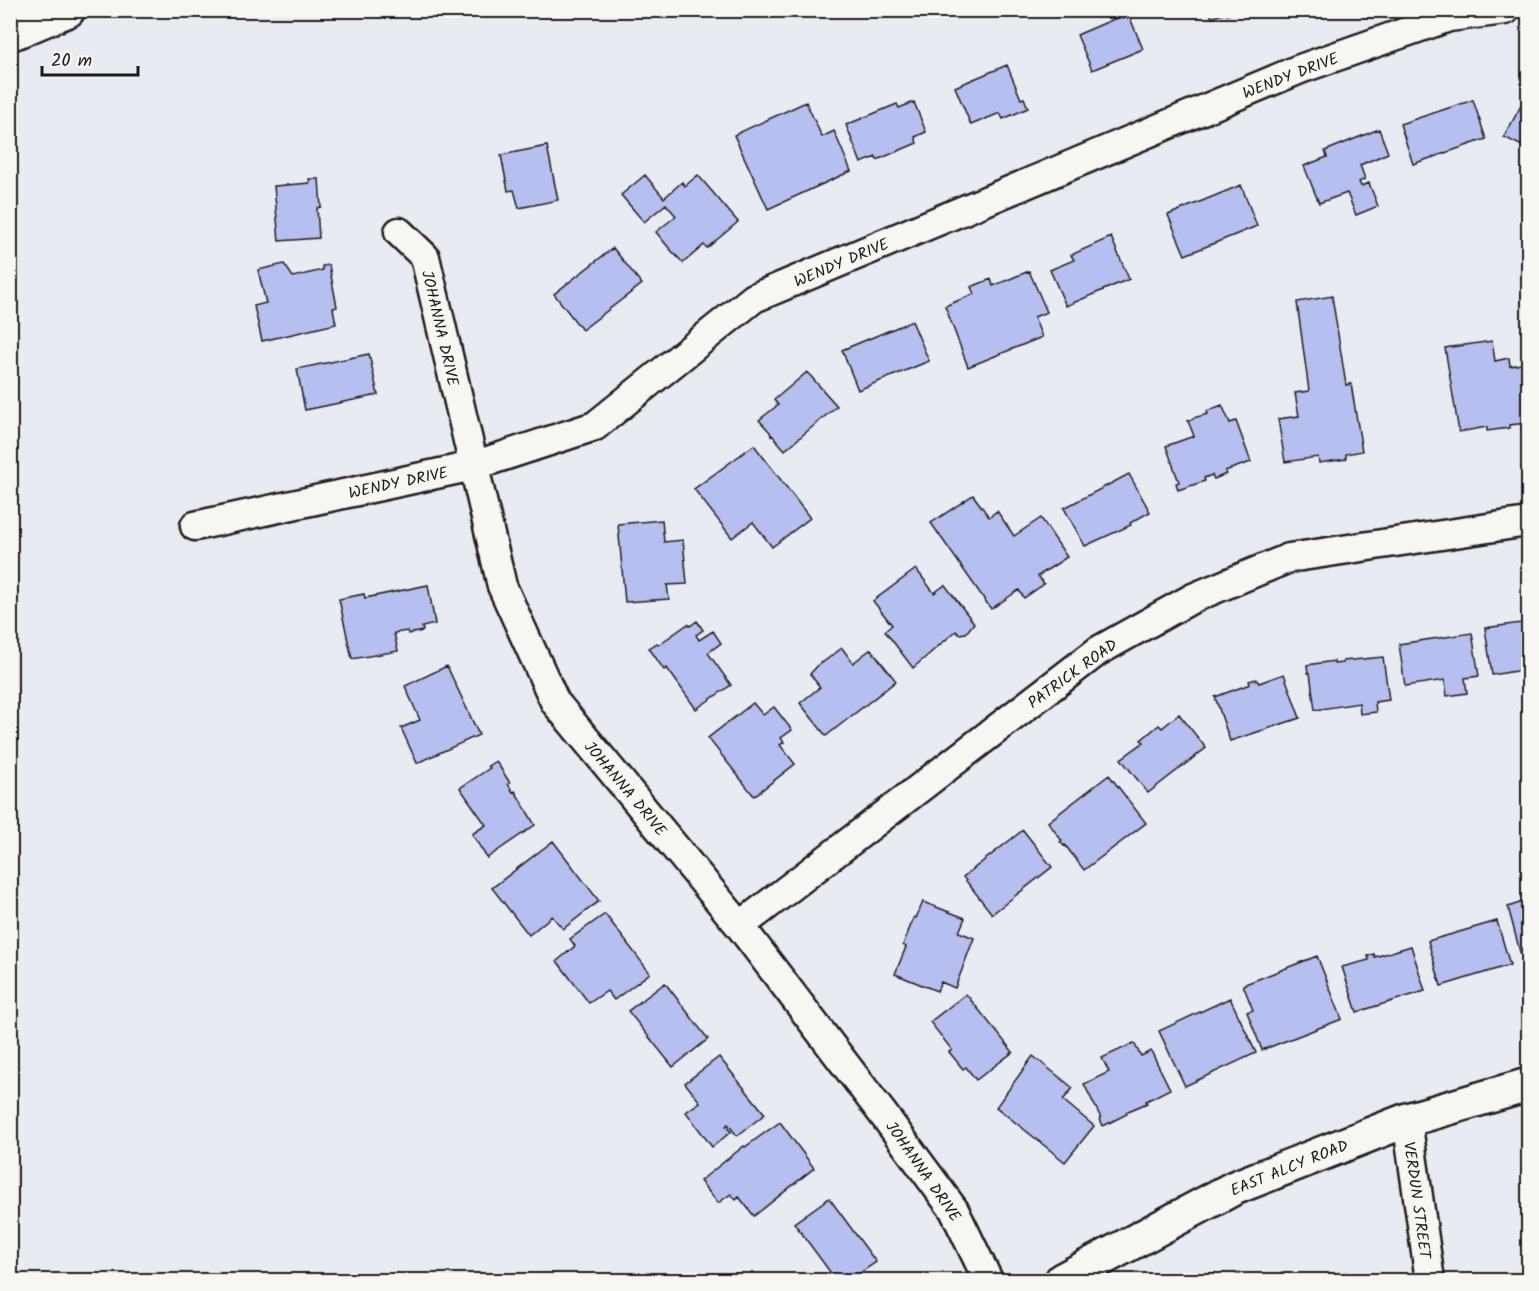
<svg xmlns="http://www.w3.org/2000/svg" width="1539" height="1291" viewBox="0 0 1539 1291" font-family="Kalam,sans-serif">
  <style>
    .building { fill: #b7bef0; stroke: #1c1c1c; stroke-width: 1.5 }
    .lines { fill: none; stroke-linecap: round; stroke-linejoin: round }
    .minor-casing { stroke: #1c1c1c; stroke-width: 33 }
    .tertiary-casing { stroke: #1c1c1c; stroke-width: 38 }
    .motorway-casing { stroke: #1c1c1c; stroke-width: 38 }
    .minor { stroke: #f6f6f2; stroke-width: 28 }
    .tertiary { stroke: #f6f6f2; stroke-width: 33 }
    .motorway { stroke: #f6f6f2; stroke-width: 33 }
    .labels { text-anchor: middle; stroke-width: 4.5; stroke-linejoin: round; paint-order: stroke }
    .street-label { font-size: 16px; fill: #1c1c1c; stroke: #f6f6f2 }
  </style>
  <rect width="100%" height="100%" fill="#e9ebf2"/>
  <filter id="ink" filterUnits="userSpaceOnUse"><feTurbulence type="fractalNoise" baseFrequency=".0167" numOctaves="2"/><feDisplacementMap in="SourceGraphic" scale="12" xChannelSelector="R" yChannelSelector="G"/><feConvolveMatrix kernelMatrix="1 2 1 2 8 2 1 2 1" color-interpolation-filters="sRGB"/></filter>
  <g filter="url(#ink)">
    <path class="building" d="M 1209,10 L 1239,10 L 1227,15 L 1226,12 L 1212,18 Z
      M 1128,13 L 1143,49 L 1092,70 L 1077,35 Z
      M 1007,65 L 1021,99 L 1024,98 L 1028,108 L 1003,119 L 1000,113 L 971,125 L 955,87 Z
      M 1473,100 L 1486,139 L 1413,164 L 1400,124 Z
      M 806,102 L 822,137 L 834,131 L 851,171 L 768,209 L 734,135 Z
      M 914,102 L 926,132 L 915,137 L 917,143 L 877,160 L 876,157 L 861,163 L 846,125 L 897,104 L 899,108 Z
      M 1523,102 L 1528,105 L 1528,149 L 1504,137 Z
      M 1379,129 L 1388,153 L 1360,165 L 1365,179 L 1359,182 L 1361,186 L 1369,183 L 1378,206 L 1356,215 L 1347,193 L 1319,203 L 1304,166 L 1327,157 L 1325,151 Z
      M 547,146 L 558,200 L 519,208 L 514,190 L 508,191 L 501,155 Z
      M 645,175 L 664,198 L 682,182 L 685,186 L 698,175 L 738,222 L 707,248 L 704,245 L 683,263 L 669,248 L 656,232 L 676,216 L 666,204 L 644,222 L 621,195 Z
      M 309,179 L 319,179 L 321,207 L 317,208 L 319,238 L 279,241 L 274,186 L 310,183 Z
      M 1241,185 L 1257,226 L 1185,255 L 1168,215 Z
      M 1111,237 L 1129,279 L 1066,306 L 1050,270 L 1074,260 L 1071,255 Z
      M 613,248 L 642,284 L 582,330 L 554,294 Z
      M 284,264 L 293,277 L 323,270 L 322,266 L 329,265 L 337,307 L 333,308 L 336,324 L 262,341 L 254,306 L 266,303 L 258,270 Z
      M 1029,271 L 1047,312 L 1034,317 L 1042,337 L 968,367 L 945,306 L 974,294 L 971,287 L 991,279 L 993,286 Z
      M 1332,296 L 1346,385 L 1351,384 L 1362,451 L 1346,454 L 1346,459 L 1319,463 L 1318,457 L 1285,462 L 1278,419 L 1299,416 L 1295,393 L 1309,391 L 1297,302 Z
      M 912,321 L 929,361 L 858,390 L 842,350 Z
      M 1492,341 L 1495,361 L 1509,358 L 1510,366 L 1527,363 L 1528,423 L 1509,425 L 1509,428 L 1487,431 L 1487,427 L 1459,432 L 1445,348 Z
      M 369,354 L 378,395 L 305,410 L 297,369 Z
      M 807,372 L 837,406 L 785,450 L 772,435 L 771,436 L 770,432 L 759,420 L 778,405 L 774,400 Z
      M 1222,405 L 1230,423 L 1236,421 L 1251,462 L 1225,471 L 1226,474 L 1214,479 L 1212,475 L 1204,478 L 1205,481 L 1178,490 L 1176,483 L 1179,482 L 1166,446 L 1194,436 L 1188,421 L 1193,419 L 1193,418 L 1208,414 L 1207,411 Z
      M 754,445 L 810,518 L 772,547 L 753,522 L 732,538 L 694,489 Z
      M 1129,474 L 1150,512 L 1130,523 L 1131,525 L 1085,546 L 1064,508 Z
      M 973,495 L 989,517 L 997,511 L 1014,536 L 1041,518 L 1067,557 L 1038,576 L 1044,584 L 1024,598 L 1019,590 L 991,609 L 931,523 Z
      M 662,520 L 664,542 L 683,540 L 687,584 L 667,585 L 669,599 L 625,602 L 618,524 Z
      M 916,569 L 934,593 L 945,585 L 974,623 L 966,633 L 959,634 L 956,631 L 913,668 L 885,631 L 892,625 L 873,601 Z
      M 428,585 L 435,624 L 422,627 L 423,631 L 408,634 L 407,631 L 394,633 L 398,651 L 352,659 L 339,599 L 364,594 L 365,598 Z
      M 697,621 L 703,630 L 696,635 L 699,640 L 713,631 L 721,643 L 708,653 L 731,685 L 696,709 L 667,668 L 664,670 L 649,648 L 657,643 L 658,645 L 688,624 L 690,626 Z
      M 1528,622 L 1528,669 L 1492,675 L 1485,628 Z
      M 1472,633 L 1479,676 L 1465,678 L 1467,693 L 1447,696 L 1445,680 L 1405,686 L 1399,644 Z
      M 842,648 L 853,663 L 871,649 L 896,681 L 826,736 L 800,703 L 820,687 L 810,674 L 821,662 L 822,663 Z
      M 1383,657 L 1389,700 L 1375,702 L 1376,712 L 1360,714 L 1359,703 L 1315,710 L 1310,673 L 1308,673 L 1307,665 L 1334,661 L 1334,664 L 1343,663 L 1343,661 Z
      M 447,666 L 479,735 L 417,763 L 401,728 L 420,720 L 405,686 Z
      M 1284,674 L 1300,718 L 1230,741 L 1215,697 L 1250,684 L 1249,681 L 1256,679 L 1259,683 Z
      M 753,703 L 763,715 L 774,707 L 792,730 L 781,738 L 784,742 L 780,745 L 795,764 L 754,796 L 708,738 Z
      M 1179,714 L 1206,748 L 1148,793 L 1121,759 L 1144,742 L 1141,740 L 1159,725 L 1162,728 Z
      M 496,761 L 510,783 L 508,784 L 513,792 L 515,791 L 535,825 L 487,858 L 472,834 L 486,825 L 460,788 L 490,768 L 488,766 Z
      M 1109,775 L 1146,823 L 1084,870 L 1065,845 L 1064,846 L 1060,842 L 1062,841 L 1048,822 Z
      M 1023,830 L 1052,867 L 992,914 L 963,877 Z
      M 553,841 L 599,901 L 563,929 L 552,916 L 529,935 L 492,888 Z
      M 1528,900 L 1528,965 L 1524,967 L 1508,907 Z
      M 923,902 L 965,918 L 959,932 L 974,938 L 955,988 L 941,982 L 937,991 L 895,974 L 906,947 L 903,945 L 914,917 L 916,918 Z
      M 605,914 L 650,973 L 614,1000 L 607,991 L 589,1003 L 557,961 L 575,946 L 570,939 Z
      M 1497,921 L 1510,965 L 1441,986 L 1428,941 Z
      M 1411,946 L 1425,991 L 1357,1012 L 1342,967 L 1369,960 L 1368,956 L 1374,954 L 1375,957 Z
      M 1317,956 L 1342,1019 L 1262,1050 L 1247,1012 L 1253,1010 L 1243,985 Z
      M 665,983 L 708,1039 L 673,1067 L 628,1011 Z
      M 966,994 L 1013,1052 L 976,1080 L 966,1067 L 963,1069 L 949,1052 L 952,1050 L 930,1022 Z
      M 1230,998 L 1256,1053 L 1185,1086 L 1159,1031 Z
      M 1134,1043 L 1141,1056 L 1151,1051 L 1170,1089 L 1146,1101 L 1147,1103 L 1126,1112 L 1127,1114 L 1103,1126 L 1100,1119 L 1101,1118 L 1084,1084 L 1109,1072 L 1102,1058 Z
      M 1033,1056 L 1073,1088 L 1063,1100 L 1094,1126 L 1065,1162 L 996,1107 Z
      M 719,1057 L 765,1114 L 737,1136 L 728,1124 L 726,1126 L 731,1132 L 712,1147 L 686,1112 L 700,1102 L 685,1083 Z
      M 780,1122 L 814,1168 L 754,1216 L 739,1197 L 736,1200 L 731,1194 L 718,1203 L 700,1181 L 744,1146 L 745,1147 Z
      M 829,1198 L 876,1262 L 850,1280 L 836,1280 L 794,1223 Z
      M 1346,1272 L 1347,1278 L 1364,1276 L 1364,1280 L 1323,1280 L 1322,1276 Z"/>
    <g class="lines">
      <g class="minor-casing">
        <path id="minor" d="M 399,232 L 425,257 L 502,586 L 555,702 L 740,926 L 889,1122 L 954,1210 L 988,1280
          M 195,526 L 473,466 L 595,426 L 754,298 L 1300,69 L 1449,17 L 1505,10
          M 740,926 L 1098,651 L 1193,598 L 1289,558 L 1528,522
          M 1407,1120 L 1430,1280"/>
      </g>
      <g class="tertiary-casing">
        <path id="tertiary" d="M 1062,1280 L 1234,1188 L 1407,1120 L 1528,1085"/>
      </g>
      <g class="motorway-casing">
        <path id="motorway" d="M 10,34 L 68,10"/>
      </g>
      <use href="#minor" class="minor"/>
      <use href="#tertiary" class="tertiary"/>
      <use href="#motorway" class="motorway"/>
    </g>
  </g>
  <g class="labels">
    <g class="street-label">
      <text transform="translate(1290 75) rotate(-21)" y="6">WENDY DRIVE</text>
      <text transform="translate(841 262) rotate(-23)" y="6">WENDY DRIVE</text>
      <text transform="translate(441 328) rotate(77)" y="6">JOHANNA DRIVE</text>
      <text transform="translate(398 482) rotate(-12)" y="6">WENDY DRIVE</text>
      <text transform="translate(1072 673) rotate(-36)" y="6">PATRICK ROAD</text>
      <text transform="translate(626 788) rotate(50)" y="6">JOHANNA DRIVE</text>
      <text transform="translate(1289 1167) rotate(-22)" y="6">EAST ALCY ROAD</text>
      <text transform="translate(924 1171) rotate(55)" y="6">JOHANNA DRIVE</text>
      <text transform="translate(1418 1200) rotate(82)" y="6">VERDUN STREET</text>
    </g>
  </g>
  <rect width="1539" height="1291" fill="none" stroke="#f6f6f2" stroke-width="36"/>
  <rect x="18" y="18" width="1503" height="1255" fill="none" stroke="#1c1c1c" stroke-width="2" filter="url(#ink)"/>
  <path d="M42 66v9h96v-9" fill="none" stroke="#1c1c1c" stroke-width="3"/>
  <text x="51" y="66" font-size="18" fill="#1c1c1c" stroke="#f6f6f2" stroke-width="4.5" paint-order="stroke">20 m</text>
</svg>
